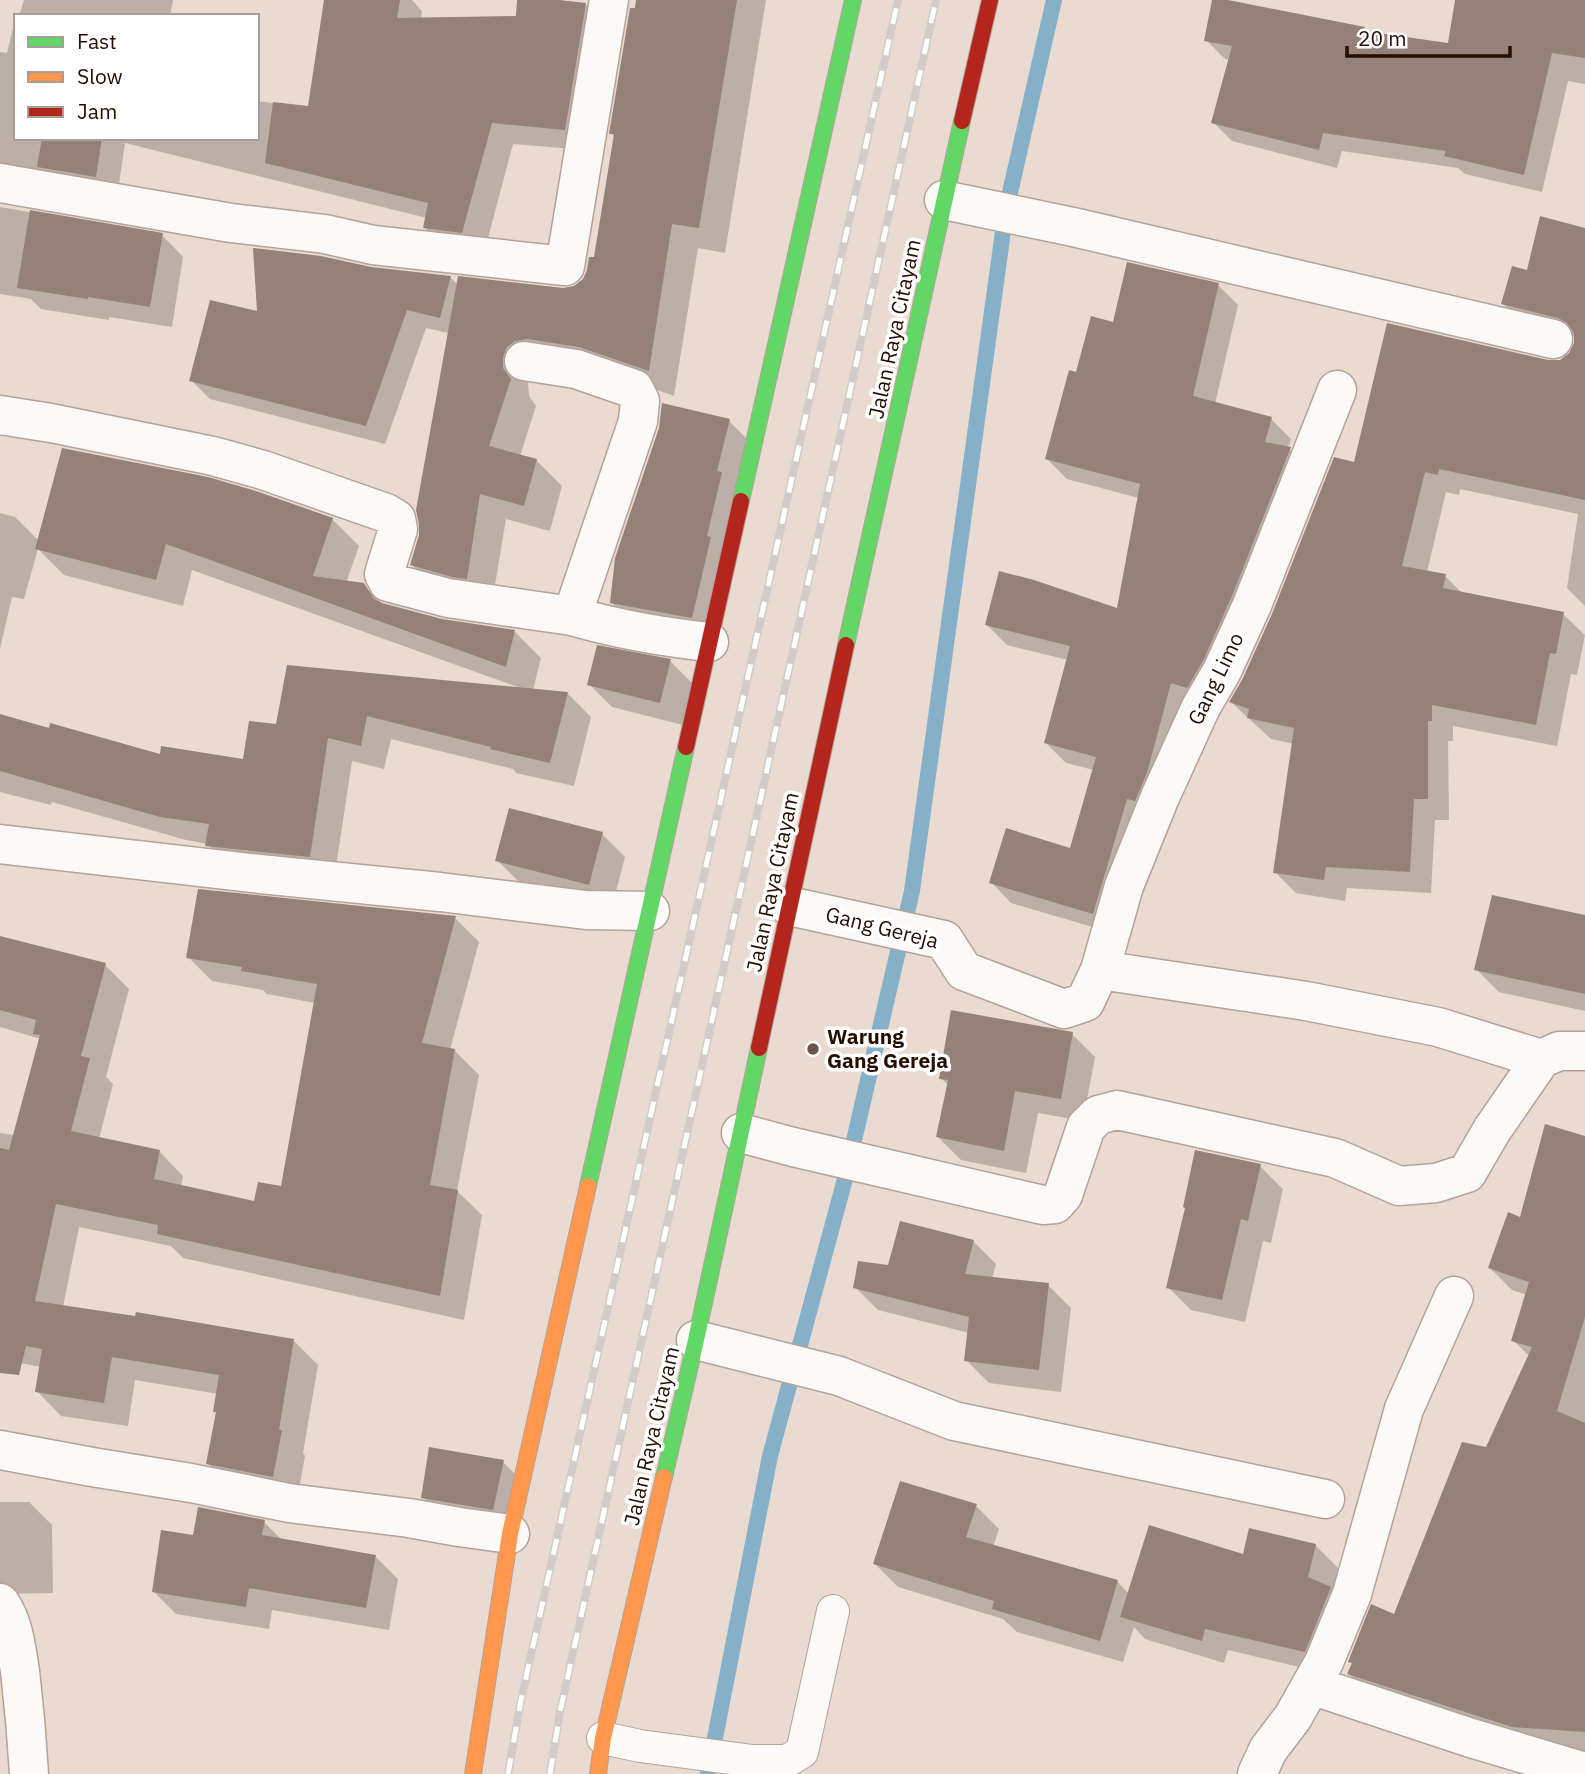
<svg xmlns="http://www.w3.org/2000/svg" width="1585" height="1774" viewBox="0 0 1585 1774" font-family="'IBM Plex Sans',sans-serif">
  <style>
    .shadow { fill: #0003 }
    .lines { fill: none; stroke-linecap: round; stroke-linejoin: round }
    .stream { stroke: #86b0c8; stroke-width: 16 }
    .building { fill: #93817a }
    .lane-casing { stroke: #b5a296; stroke-width: 34 }
    .street-casing { stroke: #b5a296; stroke-width: 41 }
    .fast-casing { stroke: #b5a296; stroke-width: 18 }
    .slow-casing { stroke: #b5a296; stroke-width: 18 }
    .jam-casing { stroke: #b5a296; stroke-width: 18 }
    .lane { stroke: #fcfaf8; stroke-width: 32 }
    .street { stroke: #fcfaf8; stroke-width: 38 }
    .fast { stroke: #63d668; stroke-width: 16 }
    .slow { stroke: #ff974d; stroke-width: 16 }
    .jam { stroke: #b3261e; stroke-width: 16 }
    .rail-casing { stroke: #d1ccc9; stroke-width: 8 }
    .rail { stroke: #fff; stroke-width: 5; stroke-dasharray: 16; stroke-linecap: butt }
    .poi-dot { fill: #6a554a; stroke: #fff; stroke-width: 2.5 }
    .labels { text-anchor: middle; stroke-width: 7; stroke-linejoin: round; paint-order: stroke }
    .street-label { font-size: 21px; fill: #250d00; stroke: #fff }
    .poi-label { font-size: 21px; font-weight: bold; fill: #250d00; stroke: #fff; text-anchor: start }
  </style>
  <rect width="100%" height="100%" fill="#eadbd2"/>
  <path class="shadow" d="M 24,0 L 173,0 L 170,16 L 19,16 Z
    M 326,0 L 412,0 L 422,11 L 421,19 L 517,17 L 519,0 L 542,0 L 586,5 L 607,26 L 586,150 L 513,144 L 484,253 L 446,249 L 425,228 L 427,218 L 125,143 L 117,198 L 0,200 L 0,52 L 7,53 L 14,24 L 16,25 L 16,138 L 257,138 L 257,101 L 309,108 Z
    M 638,0 L 766,0 L 725,253 L 698,248 L 674,396 L 607,372 L 533,372 L 528,383 L 529,396 L 536,406 L 520,456 L 536,460 L 562,486 L 550,531 L 506,519 L 492,603 L 437,590 L 412,565 L 421,535 L 449,333 L 426,328 L 385,444 L 210,399 L 191,380 L 259,314 L 370,268 L 450,277 L 458,285 L 563,290 L 573,288 L 583,281 L 595,258 L 615,137 L 611,133 Z
    M 1214,0 L 1364,28 L 1369,34 L 1449,45 L 1457,0 L 1585,0 L 1585,84 L 1568,81 L 1542,192 L 1465,174 L 1458,168 L 1342,151 L 1337,168 L 1232,141 L 1213,122 L 1230,60 L 1225,59 L 1206,40 Z
    M 0,207 L 162,235 L 183,257 L 172,327 L 109,317 L 109,320 L 41,309 L 31,299 L 0,294 Z
    M 1585,229 L 1585,606 L 1567,588 L 1578,514 L 1460,489 L 1459,495 L 1446,492 L 1427,572 L 1445,576 L 1463,594 L 1563,614 L 1585,635 L 1577,675 L 1571,674 L 1557,746 L 1453,726 L 1453,741 L 1448,741 L 1449,820 L 1435,820 L 1431,893 L 1347,888 L 1345,901 L 1296,893 L 1275,872 L 1294,744 L 1271,739 L 1231,702 L 1355,464 L 1548,362 L 1561,361 L 1571,355 L 1576,337 L 1524,325 L 1503,304 L 1528,272 Z
    M 1218,285 L 1238,305 L 1215,404 L 1271,419 L 1291,439 L 1288,449 L 1310,469 L 1113,933 L 1011,903 L 991,882 L 1071,850 L 1094,770 L 1066,763 L 1046,743 L 1068,660 L 1007,645 L 987,625 L 1119,610 L 1139,498 L 1067,479 L 1047,459 L 1078,374 L 1114,324 Z
    M 729,421 L 749,441 L 713,638 L 632,623 L 612,603 Z
    M 0,513 L 15,517 L 39,541 L 332,519 L 359,546 L 346,583 L 363,585 L 384,605 L 442,621 L 514,631 L 541,658 L 533,690 L 567,693 L 591,717 L 574,786 L 516,773 L 513,769 L 391,739 L 384,769 L 352,761 L 334,880 L 231,869 L 207,844 L 186,840 L 52,802 L 51,805 L 0,792 L 0,716 L 161,756 L 245,761 L 278,726 L 518,687 L 192,570 L 183,606 L 64,575 L 38,549 L 24,599 L 12,597 L 0,649 Z
    M 670,661 L 693,684 L 683,725 L 612,707 L 589,684 Z
    M 602,834 L 625,857 L 612,907 L 520,883 L 497,860 Z
    M 1585,917 L 1585,1011 L 1499,992 L 1476,969 Z
    M 455,918 L 479,942 L 450,1050 L 455,1051 L 479,1075 L 457,1191 L 482,1215 L 464,1320 L 183,1258 L 171,1246 L 79,1227 L 63,1307 L 294,1341 L 318,1365 L 303,1453 L 305,1456 L 297,1501 L 232,1487 L 208,1463 L 217,1414 L 215,1411 L 218,1394 L 135,1380 L 128,1426 L 61,1416 L 37,1391 L 41,1367 L 0,1359 L 0,1133 L 15,1135 L 41,1039 L 0,1027 L 0,937 L 105,965 L 129,989 L 106,1077 L 113,1084 L 99,1139 L 159,1151 L 183,1176 L 181,1187 L 256,1203 L 282,1188 L 315,1003 L 267,994 L 263,990 L 212,981 L 188,957 Z
    M 1072,1034 L 1095,1057 L 1083,1121 L 1038,1113 L 1026,1173 L 961,1160 L 938,1137 L 948,1085 L 941,1078 Z
    M 1585,1138 L 1585,1763 L 1371,1695 L 1349,1674 L 1353,1665 L 1350,1662 L 1395,1616 L 1487,1449 L 1530,1357 L 1513,1340 L 1527,1295 L 1512,1290 L 1490,1268 L 1521,1219 Z
    M 1260,1166 L 1283,1189 L 1271,1243 L 1263,1241 L 1245,1322 L 1191,1310 L 1168,1287 Z
    M 973,1241 L 996,1264 L 992,1279 L 1048,1285 L 1071,1308 L 1061,1392 L 989,1383 L 966,1360 L 969,1333 L 878,1310 L 855,1287 L 890,1267 Z
    M 503,1462 L 526,1485 L 516,1532 L 446,1520 L 423,1497 Z
    M 0,1502 L 29,1502 L 52,1525 L 53,1593 L 0,1594 Z
    M 976,1506 L 999,1529 L 993,1547 L 1118,1582 L 1129,1594 L 1244,1556 L 1315,1545 L 1338,1568 L 1333,1592 L 1328,1674 L 1228,1650 L 1224,1663 L 1145,1639 L 1134,1627 L 1123,1662 L 1017,1632 L 1003,1619 L 898,1587 L 875,1564 Z
    M 264,1522 L 282,1540 L 375,1556 L 398,1579 L 389,1630 L 272,1610 L 269,1629 L 176,1614 L 153,1591 L 195,1537 Z"/>
  <g class="lines">
    <path class="stream" d="M 708,1774 L 770,1456 L 845,1179 L 912,891 L 1006,210 L 1054,0"/>
  </g>
  <path class="building" d="M 324,0 L 400,0 L 397,18 L 516,16 L 517,0 L 559,0 L 586,3 L 565,130 L 492,123 L 462,233 L 423,228 L 428,203 L 265,163 L 273,102 L 308,106 Z
    M 636,0 L 737,0 L 699,228 L 672,224 L 649,371 L 579,347 L 527,339 L 515,341 L 507,347 L 503,357 L 503,368 L 511,379 L 489,446 L 537,459 L 524,506 L 480,494 L 467,579 L 452,577 L 410,565 L 419,535 L 419,525 L 416,510 L 458,276 L 563,288 L 574,286 L 583,279 L 587,270 L 589,257 L 594,257 L 614,134 L 609,134 L 630,8 L 635,8 Z
    M 1212,0 L 1228,0 L 1365,27 L 1364,31 L 1448,43 L 1455,0 L 1585,0 L 1585,58 L 1552,53 L 1524,175 L 1444,156 L 1446,151 L 1323,133 L 1319,150 L 1211,123 L 1232,46 L 1204,41 Z
    M 42,138 L 102,138 L 96,177 L 37,167 Z
    M 30,210 L 163,233 L 150,307 L 88,297 L 88,299 L 17,288 Z
    M 1540,216 L 1585,228 L 1585,500 L 1439,469 L 1438,475 L 1425,472 L 1402,566 L 1446,574 L 1443,588 L 1564,612 L 1556,654 L 1550,653 L 1536,725 L 1432,705 L 1432,721 L 1428,721 L 1428,799 L 1414,799 L 1410,872 L 1326,867 L 1324,880 L 1273,873 L 1294,728 L 1247,718 L 1249,709 L 1229,702 L 1242,680 L 1272,614 L 1334,457 L 1354,462 L 1387,323 L 1548,360 L 1560,360 L 1569,353 L 1574,343 L 1574,333 L 1567,323 L 1558,318 L 1501,304 L 1512,266 L 1527,270 Z
    M 253,248 L 321,256 L 371,267 L 451,276 L 440,318 L 407,310 L 366,426 L 189,381 L 210,300 L 257,311 Z
    M 1127,262 L 1219,283 L 1193,396 L 1272,417 L 1265,442 L 1291,447 L 1232,596 L 1203,661 L 1187,688 L 1171,683 L 1147,773 L 1135,801 L 1127,799 L 1093,914 L 989,883 L 1006,828 L 1070,848 L 1096,757 L 1044,743 L 1070,646 L 985,625 L 999,571 L 1034,580 L 1117,608 L 1140,484 L 1045,459 L 1069,370 L 1076,372 L 1091,316 L 1113,322 Z
    M 662,403 L 730,419 L 717,471 L 722,472 L 707,536 L 711,537 L 692,618 L 610,603 L 615,558 L 659,428 Z
    M 62,448 L 208,477 L 256,491 L 333,518 L 313,576 L 364,583 L 374,599 L 382,603 L 442,619 L 515,630 L 506,667 L 166,544 L 156,580 L 35,549 Z
    M 597,645 L 671,659 L 660,703 L 587,685 Z
    M 287,665 L 568,692 L 550,763 L 490,749 L 491,747 L 367,716 L 361,746 L 328,738 L 310,857 L 205,846 L 209,824 L 160,817 L 0,771 L 0,714 L 49,728 L 50,723 L 160,754 L 161,746 L 243,759 L 249,721 L 276,724 Z
    M 509,808 L 603,832 L 589,885 L 495,861 Z
    M 198,889 L 456,916 L 422,1043 L 455,1049 L 430,1185 L 458,1190 L 440,1296 L 157,1234 L 158,1225 L 56,1204 L 35,1301 L 135,1316 L 136,1312 L 294,1339 L 279,1430 L 282,1430 L 273,1477 L 206,1464 L 216,1412 L 213,1412 L 219,1375 L 112,1357 L 104,1403 L 35,1392 L 42,1349 L 26,1346 L 19,1375 L 0,1373 L 0,1148 L 9,1150 L 40,1035 L 33,1034 L 36,1020 L 0,1010 L 0,936 L 106,963 L 81,1056 L 90,1058 L 71,1131 L 160,1150 L 154,1179 L 254,1201 L 258,1182 L 281,1186 L 317,984 L 241,971 L 242,967 L 186,958 Z
    M 1492,895 L 1585,915 L 1585,994 L 1474,970 Z
    M 951,1010 L 1073,1032 L 1061,1099 L 1015,1091 L 1004,1151 L 936,1137 L 948,1080 L 939,1079 Z
    M 1545,1124 L 1585,1136 L 1585,1317 L 1557,1411 L 1585,1423 L 1585,1732 L 1512,1727 L 1347,1674 L 1352,1663 L 1348,1662 L 1371,1604 L 1394,1614 L 1462,1442 L 1486,1447 L 1532,1347 L 1511,1341 L 1529,1282 L 1488,1268 L 1508,1212 L 1520,1217 Z
    M 1195,1150 L 1261,1164 L 1248,1221 L 1241,1219 L 1222,1300 L 1166,1288 L 1185,1208 L 1183,1207 Z
    M 900,1221 L 974,1240 L 965,1274 L 1049,1283 L 1039,1370 L 964,1361 L 969,1317 L 853,1288 L 858,1261 L 888,1265 Z
    M 429,1447 L 504,1460 L 493,1510 L 421,1498 Z
    M 900,1481 L 977,1504 L 966,1537 L 1118,1580 L 1100,1641 L 992,1609 L 994,1601 L 873,1564 Z
    M 198,1507 L 265,1520 L 262,1535 L 376,1555 L 366,1608 L 249,1588 L 246,1607 L 152,1592 L 161,1530 L 193,1535 Z
    M 1149,1525 L 1243,1554 L 1249,1528 L 1316,1544 L 1308,1577 L 1331,1587 L 1305,1652 L 1205,1629 L 1202,1641 L 1120,1617 Z"/>
  <g class="lines">
    <g class="lane-casing">
      <path id="lane" d="M 603,1738 L 640,1746 L 753,1761 L 787,1761 L 802,1752 L 833,1611"/>
    </g>
    <g class="street-casing">
      <path id="street" d="M 0,183 L 231,223 L 325,234 L 373,245 L 565,266 L 609,0
        M 944,200 L 1073,227 L 1553,339
        M 524,361 L 576,369 L 634,389 L 640,401 L 638,421 L 572,616 C 617,629 662,637 709,642
        M 0,415 L 51,423 L 213,456 L 263,470 L 386,513 L 396,519 L 398,529 L 384,574 L 388,582 L 448,598 L 572,616
        M 0,844 L 251,873 L 440,892 L 586,910 L 650,911
        M 789,906 L 944,940 L 964,971 L 1064,1009 L 1085,1002 L 1100,970 L 1124,886 L 1160,797 L 1201,707 L 1222,671 L 1252,605 L 1337,390
        M 1100,970 L 1306,1001 L 1438,1027 L 1541,1059
        M 741,1133 L 793,1147 L 1043,1205 L 1055,1204 L 1063,1195 L 1086,1127 L 1098,1115 L 1117,1110 L 1335,1158 L 1399,1186 L 1436,1183 L 1467,1173 L 1492,1130 L 1541,1059 L 1559,1051 L 1585,1051
        M 696,1340 L 839,1376 L 954,1421 L 1325,1499
        M 0,1450 L 92,1467 L 191,1483 L 289,1503 L 409,1518 L 459,1527 L 510,1534
        M 0,1603 C 14,1623 16,1647 20,1671 C 24,1705 27,1739 29,1774
        M 1311,1685 L 1471,1738 L 1585,1772
        M 1257,1774 L 1268,1750 L 1293,1717 L 1324,1662 L 1352,1594 L 1404,1409 L 1454,1296"/>
    </g>
    <g class="fast-casing">
      <path id="fast" d="M 741,501 L 853,0
        M 846,645 L 962,121
        M 588,1186 L 686,747
        M 664,1477 L 696,1340 L 759,1048"/>
    </g>
    <g class="slow-casing">
      <path id="slow" d="M 473,1774 L 510,1534 L 588,1186
        M 598,1774 L 603,1738 L 664,1477"/>
    </g>
    <g class="jam-casing">
      <path id="jam" d="M 962,121 L 990,0
        M 686,747 L 741,501
        M 759,1048 L 846,645"/>
    </g>
    <use href="#lane" class="lane"/>
    <use href="#street" class="street"/>
    <use href="#fast" class="fast"/>
    <use href="#slow" class="slow"/>
    <use href="#jam" class="jam"/>
    <g class="rail-casing">
      <path id="rail" d="M 508,1774 L 521,1700 L 898,0
        M 550,1774 L 560,1712 L 936,0"/>
    </g>
    <use href="#rail" class="rail"/>
  </g>
  <circle class="poi-dot" cx="813" cy="1049" r="7"/>
  <g class="labels">
    <g class="street-label">
      <text transform="translate(895 329) rotate(-78)" y="7">Jalan Raya Citayam</text>
      <text transform="translate(1216 679) rotate(-64)" y="7">Gang Limo</text>
      <text transform="translate(773 882) rotate(-78)" y="7">Jalan Raya Citayam</text>
      <text transform="translate(882 928) rotate(14)" y="7">Gang Gereja</text>
      <text transform="translate(652 1436) rotate(-77)" y="7">Jalan Raya Citayam</text>
    </g>
    <g class="poi-label">
      <text x="827" y="1044">Warung<tspan x="827" dy="24">Gang Gereja</tspan></text>
    </g>
  </g>
  <rect x="14" y="14" width="245" height="126" fill="#ffffff" stroke="#a89e99" stroke-width="2"/>
  <rect x="28" y="37" width="35" height="10" fill="#63d668" stroke="#a89e99" stroke-width="2"/>
  <text x="77" y="49" font-size="21" fill="#250d00">Fast</text>
  <rect x="28" y="72" width="35" height="10" fill="#ff974d" stroke="#a89e99" stroke-width="2"/>
  <text x="77" y="84" font-size="21" fill="#250d00">Slow</text>
  <rect x="28" y="107" width="35" height="10" fill="#b3261e" stroke="#a89e99" stroke-width="2"/>
  <text x="77" y="119" font-size="21" fill="#250d00">Jam</text>
  <path d="M1347 46v10h163v-10" fill="none" stroke="#250d00" stroke-width="3.5"/>
  <text x="1358" y="46" font-size="21" fill="#250d00" stroke="#ffffff" stroke-width="5" paint-order="stroke">20 m</text>
</svg>
